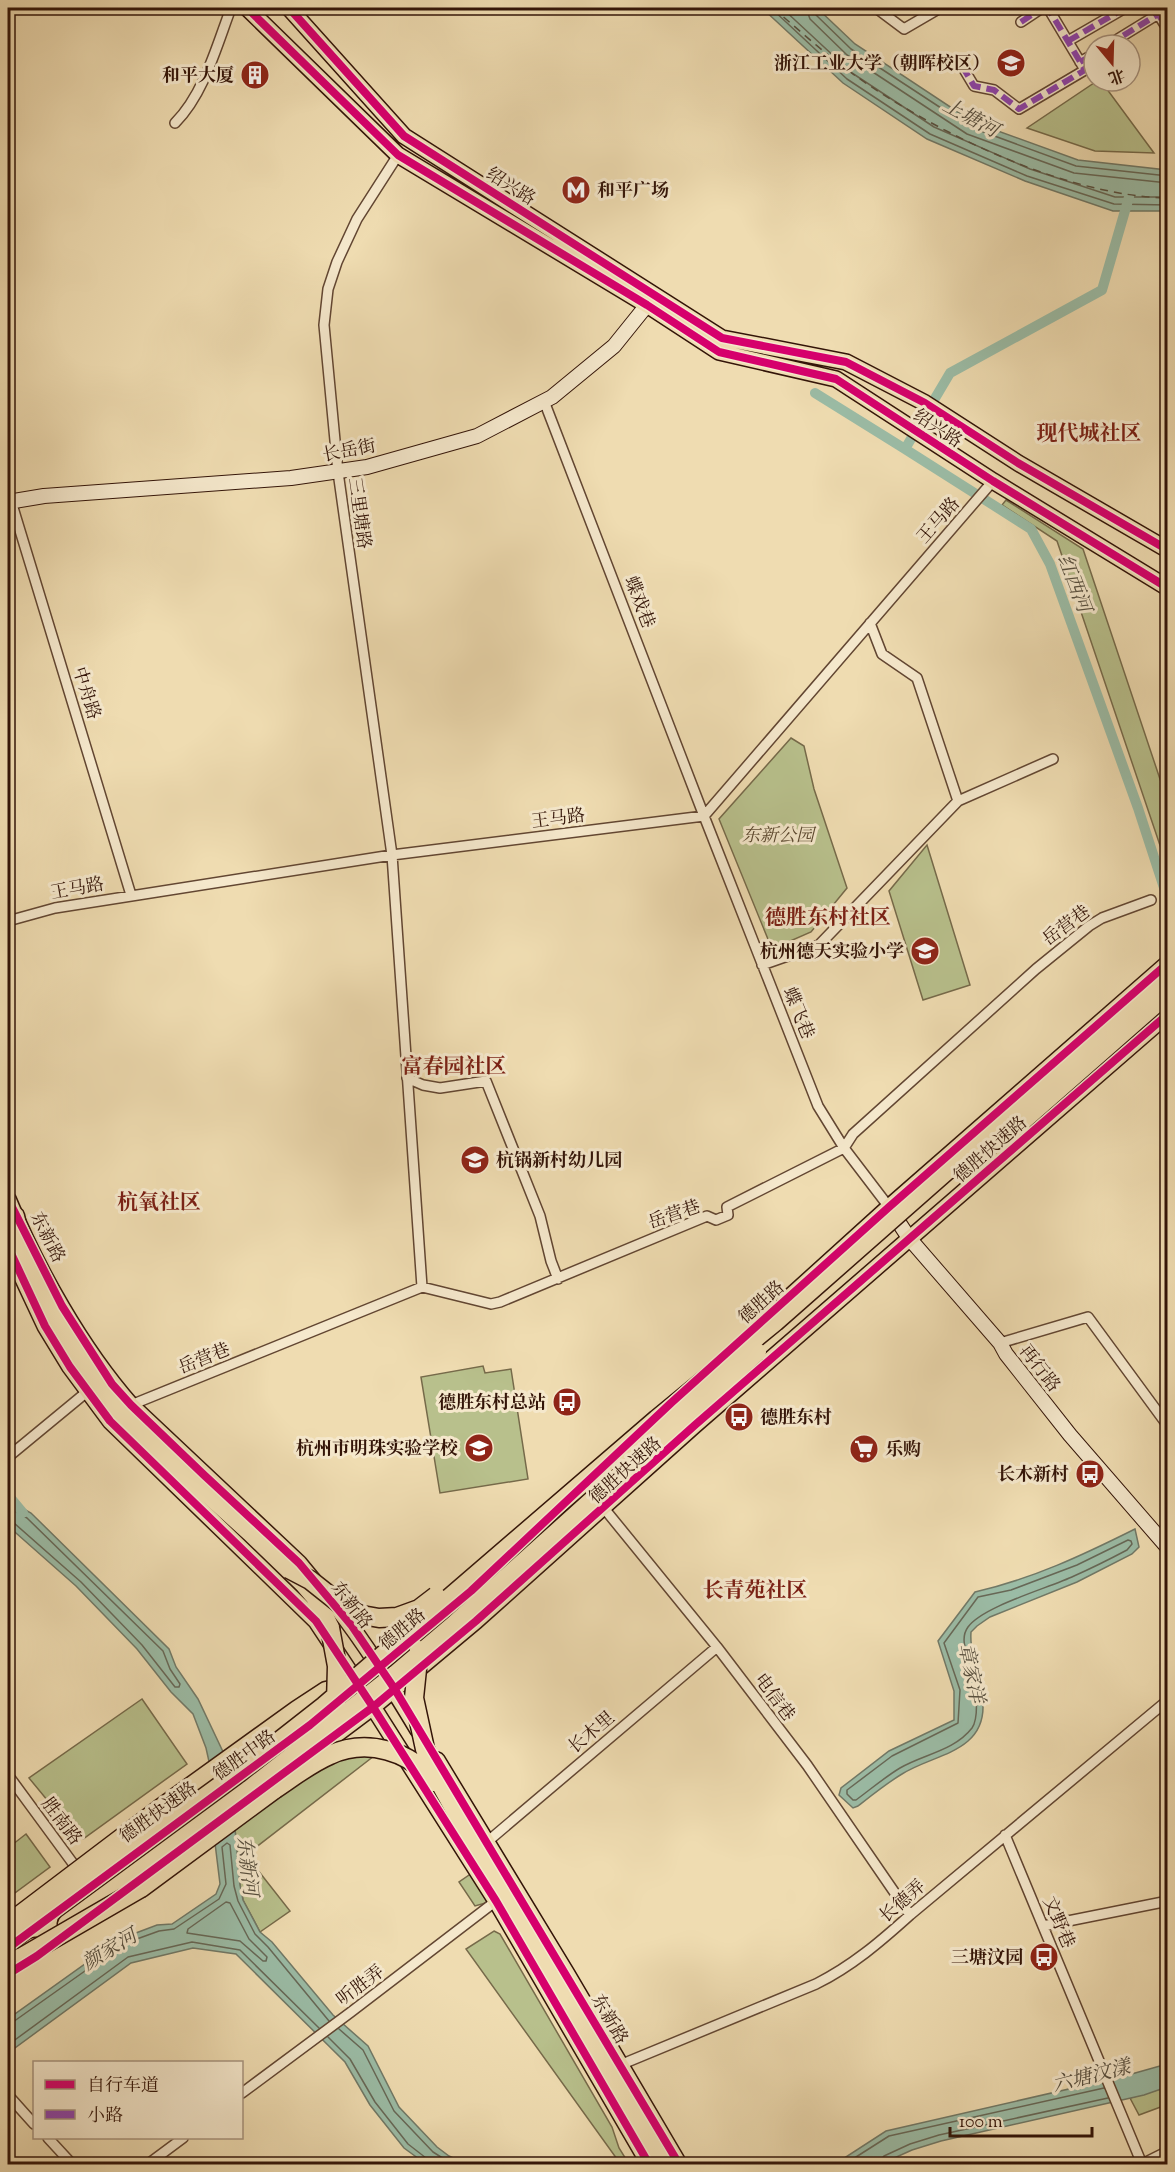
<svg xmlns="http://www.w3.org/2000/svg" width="1175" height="2172" viewBox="0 0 1175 2172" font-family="'Sorts Mill Goudy','Noto Serif SC',serif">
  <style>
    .green { fill: #b8c08c; stroke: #766a4a; stroke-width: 1.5 }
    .water { fill: #9bbca6; stroke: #717967; stroke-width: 1.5 }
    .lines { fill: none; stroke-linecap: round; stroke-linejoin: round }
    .shore { stroke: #676857; stroke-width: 1.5 }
    .canal { stroke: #9bbca6; stroke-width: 10 }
    .ferry { stroke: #574f3f; stroke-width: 1.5; stroke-dasharray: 8 6; stroke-linecap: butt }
    .street-casing { stroke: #624632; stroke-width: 12 }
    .secondary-casing { stroke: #331408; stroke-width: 16 }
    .primary-casing { stroke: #331408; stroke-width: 18 }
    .highway-casing { stroke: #331408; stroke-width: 21 }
    .street { stroke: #f5e8cc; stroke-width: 9 }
    .secondary { stroke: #f5e8cc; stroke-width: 14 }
    .primary { stroke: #efdcb1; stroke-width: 15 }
    .highway { stroke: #efdcb1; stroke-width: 18 }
    .highway-bridge-casing { stroke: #331408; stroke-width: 21; stroke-linecap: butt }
    .highway-bridge { stroke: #efdcb1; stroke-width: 18 }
    .quiet { stroke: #8e44ad; stroke-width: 6; stroke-dasharray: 12 6; stroke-linecap: butt }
    .cycleway-casing { stroke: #f5e8cc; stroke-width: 11 }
    .cycleway { stroke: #d6006c; stroke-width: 8 }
    .labels { text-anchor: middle; stroke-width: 6; stroke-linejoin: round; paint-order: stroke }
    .poi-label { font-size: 18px; font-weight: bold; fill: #331408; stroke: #f5e8cc; text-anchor: end }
    .street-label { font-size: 18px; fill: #331408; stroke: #f5e8cc }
    .park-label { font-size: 18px; font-style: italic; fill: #5b4830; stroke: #f5e8cc }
    .water-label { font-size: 20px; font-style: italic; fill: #574f3f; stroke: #f5e8cc }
    .quarter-label { font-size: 21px; font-weight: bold; fill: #7a1f14; stroke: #f5e8cc }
  </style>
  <rect width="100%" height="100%" fill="#efdcb1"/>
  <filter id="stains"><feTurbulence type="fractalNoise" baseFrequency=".00333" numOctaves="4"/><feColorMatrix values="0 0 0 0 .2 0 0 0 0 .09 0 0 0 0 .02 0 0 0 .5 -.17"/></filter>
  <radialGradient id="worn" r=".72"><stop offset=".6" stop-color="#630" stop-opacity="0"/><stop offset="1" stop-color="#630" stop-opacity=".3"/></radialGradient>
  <path class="green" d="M 1097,81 L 1101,81 L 1154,153 L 1095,151 L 1027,128 Z
    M 1006,500 L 1083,549 L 1167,800 L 1167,866 L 1057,541 L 1002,505 Z
    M 791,738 L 804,746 L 814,789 L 847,888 L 811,932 L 772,949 L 719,819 Z
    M 927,845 L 970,985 L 923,1000 L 889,891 Z
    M 483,1366 L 485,1373 L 511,1369 L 528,1479 L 440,1493 L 421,1377 Z
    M 142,1699 L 187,1764 L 83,1839 L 76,1835 L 29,1778 Z
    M 374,1756 L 246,1855 L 290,1911 L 260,1932 L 243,1900 L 240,1885 L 235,1829 L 318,1769 L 334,1761 L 350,1757 Z
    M 26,1834 L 50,1867 L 8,1898 L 8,1848 Z
    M 472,1873 L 489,1902 L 475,1906 L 459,1882 Z
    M 494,1931 L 500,1934 L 612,2127 L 619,2148 L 629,2164 L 609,2164 L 617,2159 L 466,1949 Z
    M 1167,2087 L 1167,2108 L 1166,2105 L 1139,2115 L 1130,2098 Z"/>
  <path class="water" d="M 762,8 L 817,8 L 855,44 L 973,122 L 1078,160 L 1167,170 L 1167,211 L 1113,211 L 1025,181 L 927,139 L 843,83 Z
    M 8,1500 L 31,1513 L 169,1649 L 176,1667 L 198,1699 L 225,1756 L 210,1766 L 206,1748 L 193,1714 L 171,1692 L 137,1649 L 76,1586 L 8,1526 Z
    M 1135,1529 L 1139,1547 L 1132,1554 L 1077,1582 L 990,1617 L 977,1626 L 971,1632 C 970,1650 974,1649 977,1663 C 980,1676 983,1691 983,1704 C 985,1753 933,1754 902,1774 C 887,1783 872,1795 858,1806 L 853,1808 L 839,1795 L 841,1788 L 889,1751 L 954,1720 L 954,1691 L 938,1641 L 975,1592 C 1032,1579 1083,1555 1135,1529 Z
    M 235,1829 L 240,1885 L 243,1900 L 260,1932 L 272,1942 L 333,2015 L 368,2046 L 399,2107 L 437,2147 L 449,2156 L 466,2164 L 426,2164 L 404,2148 L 370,2105 L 345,2062 L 236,1954 L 193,1948 L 131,1963 L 8,2053 L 8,2019 L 120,1939 L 157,1925 L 172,1924 L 216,1894 L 220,1884 L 215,1843 Z
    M 1167,2064 L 1167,2087 L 1144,2095 L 941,2141 L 912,2150 L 881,2164 L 835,2164 L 886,2131 L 1121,2077 Z"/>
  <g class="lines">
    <path class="shore" d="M 771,8 L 847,79 L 930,134 L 1027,176 L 1114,204 L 1168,205
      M 782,8 L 852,73 L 934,127 L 1030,169 L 1115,197 L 1168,197
      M 806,8 L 810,19 L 847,55 L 967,134 L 1074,173 L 1168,183
      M 813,8 L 815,14 L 851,49 L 970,127 L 1076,166 L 1168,176
      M 8,1507 L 27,1518 L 163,1651 L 170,1669 L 180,1684 L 179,1687 L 175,1687 L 142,1645 L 81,1582 L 14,1523 L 8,1522
      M 1128,1540 L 1131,1541 L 1132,1544 L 1127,1550 C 1110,1559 1092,1568 1074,1576 C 1049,1588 983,1606 968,1627 C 960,1638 966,1651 970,1661 C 976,1675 980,1717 972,1728 C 954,1751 924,1754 900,1768 C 885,1777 871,1789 856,1800 L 853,1800 L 847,1794 L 847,1790 L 892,1756 L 958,1723 L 960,1690 L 944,1643 L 978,1597 L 1011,1590 L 1077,1565 Z
      M 226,1902 L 230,1903 L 249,1939 L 267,1957 L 266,1961 L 263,1961 L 240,1941 L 187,1933 L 188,1929 Z
      M 8,2024 L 13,2022 L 123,1944 L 159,1931 L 174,1929 L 219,1899 L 226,1884 L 222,1847 L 227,1843 L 230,1845 L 234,1886 L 238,1901 L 255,1934 L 268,1947 L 329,2021
      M 339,2029 L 363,2050 L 394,2111 L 433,2152 L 452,2164
      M 328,2037 L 350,2059 L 375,2102 L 408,2144 L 426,2158 L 428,2164
      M 8,2045 L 128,1957 L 192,1942 L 240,1950 L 319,2028
      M 845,2164 L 889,2136 L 1104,2088
      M 880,2164 L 881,2160 L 884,2156 L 910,2144 L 939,2135 L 1108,2098"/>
    <path class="canal" d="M 1129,197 L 1102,290 L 950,373 L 905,449 L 1031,529 L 1050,564 L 1138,808 L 1168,900
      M 815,393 L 905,449
      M 8,1495 L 23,1513"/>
    <path class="ferry" d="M 773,8 C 799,30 825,54 853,74 C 935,133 1066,196 1168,198"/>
    <g class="street-casing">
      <path id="street" d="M 876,8 L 904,29 L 940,8
        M 1161,8 L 1160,17 L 1168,30
        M 1021,22 L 1042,8
        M 1068,41 L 1125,8
        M 1108,45 L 1160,13
        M 1080,62 L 1094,54
        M 962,66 L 974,86 L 994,90 L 1019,109 L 1085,70 L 1048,8
        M 175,123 C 204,94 217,45 231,8
        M 398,155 L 357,219 L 337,262 L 328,289 L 324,325 L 338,472 L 392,855 L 422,1287
        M 544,401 L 704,816 L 818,1106 L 844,1148 L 889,1207
        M 11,501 L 131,895
        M 870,623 L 882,654 L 917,678 L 958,801
        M 8,921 L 55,908 L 392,855 L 704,816 L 993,481
        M 762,965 L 819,945 L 958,801 L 1053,759
        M 407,1078 L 423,1085 L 440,1088 L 486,1081 L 540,1216 L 551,1261 L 558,1279
        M 1000,1343 L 1088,1317 L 1168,1426
        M 131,1405 L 422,1287 L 491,1304 L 500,1302 L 707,1216 L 716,1220 L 728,1215 L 727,1207 L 844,1148 L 853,1134 L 1036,969 L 1089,926 L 1102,918 L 1151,900
        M 8,1457 L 88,1391
        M 603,1507 L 717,1647 L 807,1765 L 910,1915
        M 8,1775 L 80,1873
        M 1005,1835 L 1142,2164
        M 487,1842 L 717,1647
        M 1043,1926 L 1168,1901
        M 620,2065 L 816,1984 C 852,1966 880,1942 910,1915 L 1168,1700
        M 242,2093 L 351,2012 L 496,1901
        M 8,2095 L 34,2124
        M 48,2138 L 72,2164
        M 148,2164 L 183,2138
        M 1142,2164 L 1168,2151"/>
    </g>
    <g class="secondary-casing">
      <path id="secondary" d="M 8,502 L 44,496 L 291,478 L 367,467 L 477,436 L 552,397 L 614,346 L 647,305
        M 890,1209 L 909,1238 L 1000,1343 L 1006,1354 L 1070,1435 L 1168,1548"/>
    </g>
    <g class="primary-casing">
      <path id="primary" d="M 247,8 L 398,155 L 647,305 L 719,352 L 836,379 L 993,481 L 1168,588
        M 289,8 L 404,136 L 722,338 L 846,362 L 925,403 L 1018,463 L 1168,550
        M 8,1199 C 37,1269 81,1348 131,1405 L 299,1563 L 313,1580
        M 8,1247 L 45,1326 L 70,1367 L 110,1421 L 316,1621 L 373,1707 L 496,1901 L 649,2164
        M 784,1302 L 889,1207 L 1168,963
        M 335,1605 C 366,1644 392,1687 418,1730
        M 437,1760 L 567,1974 L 679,2164
        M 289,1770 L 373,1707 L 476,1621 L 695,1425 L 1168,1014"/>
    </g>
    <g class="highway-casing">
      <path id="highway" d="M 15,1216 L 22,1249 L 33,1281 L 94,1377 L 128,1418 L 168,1458 L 250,1532 L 303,1583 L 315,1597 L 330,1628
        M 161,1808 L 297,1710 L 326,1691 L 350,1686
        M 141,1888 L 275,1789
        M 67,1924 L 250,1789
        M 8,1967 L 35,1947"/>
    </g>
    <use href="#street" class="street"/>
    <use href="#secondary" class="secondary"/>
    <use href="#primary" class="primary"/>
    <use href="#highway" class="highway"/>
    <g class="highway-bridge-casing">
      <path id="highway-bridge" d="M 1020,1123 L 1168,993
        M 289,1569 L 310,1580 L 349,1611 L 362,1615 L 379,1618 L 397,1617 L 419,1609 L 436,1596
        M 330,1628 L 337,1666 L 336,1703
        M 419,1650 L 414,1698 L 425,1749 L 435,1774 L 483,1861 L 658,2156
        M 250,1789 L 396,1674 L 456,1623 L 757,1352
        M 275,1789 C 293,1777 311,1763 330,1755 C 367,1738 411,1751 434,1782
        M 8,1924 L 161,1808
        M 8,1940 L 250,1764 L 324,1706 L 657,1419 L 775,1322 L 1168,976
        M 22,1957 L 141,1888"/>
    </g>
    <use href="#highway-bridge" class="highway-bridge"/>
    <path class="quiet" d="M 1161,8 L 1160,17 L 1168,30
      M 1021,22 L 1042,8
      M 1068,41 L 1125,8
      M 1108,45 L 1160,13
      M 1080,62 L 1094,54
      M 962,66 L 974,86 L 994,90 L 1019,109 L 1085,70 L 1048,8"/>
    <g class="cycleway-casing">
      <path id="cycleway" d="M 247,8 L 398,155 L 647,305 L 719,352 L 836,379 L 993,481 L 1168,588
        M 289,8 L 404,136 L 722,338 L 846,362 L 925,403 L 1018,463 L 1168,550
        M 8,1199 L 62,1306 L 112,1384 L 131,1405 L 204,1475 L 299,1563 L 352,1626 L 394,1688 L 679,2164
        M 8,1247 L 45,1326 L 70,1367 L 110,1421 L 316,1621 L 373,1707 L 496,1901 L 649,2164
        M 8,1948 L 310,1725 L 471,1591 L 671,1403 L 889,1207 L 1168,963
        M 8,1974 L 37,1956 L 373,1707 L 476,1621 L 695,1425 L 1168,1014"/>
    </g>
    <use href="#cycleway" class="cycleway"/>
  </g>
  <defs>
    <g id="university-disc" transform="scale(1.5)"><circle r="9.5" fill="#8f2418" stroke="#f5e8cc"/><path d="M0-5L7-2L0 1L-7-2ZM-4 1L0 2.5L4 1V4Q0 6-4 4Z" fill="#fff"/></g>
    <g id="building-disc" transform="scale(1.5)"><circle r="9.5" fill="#8f2418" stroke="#f5e8cc"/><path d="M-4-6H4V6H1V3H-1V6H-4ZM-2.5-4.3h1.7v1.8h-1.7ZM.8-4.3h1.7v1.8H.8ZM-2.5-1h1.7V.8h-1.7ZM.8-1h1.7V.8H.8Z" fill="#fff"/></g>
    <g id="metro-disc" transform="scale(1.5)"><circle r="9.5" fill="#8f2418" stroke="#f5e8cc"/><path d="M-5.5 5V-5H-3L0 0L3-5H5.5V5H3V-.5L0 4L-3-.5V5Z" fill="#fff"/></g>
    <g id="school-disc" transform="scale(1.5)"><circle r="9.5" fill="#8f2418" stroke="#f5e8cc"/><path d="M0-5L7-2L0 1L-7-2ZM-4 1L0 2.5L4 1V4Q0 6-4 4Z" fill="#fff"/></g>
    <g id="bus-disc" transform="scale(1.5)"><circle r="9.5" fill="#8f2418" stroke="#f5e8cc"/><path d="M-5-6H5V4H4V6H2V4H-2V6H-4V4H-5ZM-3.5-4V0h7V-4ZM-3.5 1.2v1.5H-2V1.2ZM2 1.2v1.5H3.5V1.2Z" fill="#fff"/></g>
    <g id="supermarket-disc" transform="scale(1.5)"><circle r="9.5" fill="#8f2418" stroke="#f5e8cc"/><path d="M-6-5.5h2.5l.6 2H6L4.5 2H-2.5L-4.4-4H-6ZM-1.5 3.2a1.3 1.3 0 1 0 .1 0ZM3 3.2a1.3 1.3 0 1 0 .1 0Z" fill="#fff"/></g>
  </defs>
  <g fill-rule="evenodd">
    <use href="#university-disc" x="1011" y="63"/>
    <use href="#building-disc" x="255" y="75"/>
    <use href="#metro-disc" x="576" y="190"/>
    <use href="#school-disc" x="925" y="951"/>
    <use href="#school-disc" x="475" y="1160"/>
    <use href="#bus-disc" x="567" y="1402"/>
    <use href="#bus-disc" x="739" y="1417"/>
    <use href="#school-disc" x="479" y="1448"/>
    <use href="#supermarket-disc" x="864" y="1449"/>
    <use href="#bus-disc" x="1090" y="1474"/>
    <use href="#bus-disc" x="1044" y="1957"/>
  </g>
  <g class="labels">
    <g class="poi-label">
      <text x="990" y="69">浙江工业大学（朝晖校区）</text>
      <text x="234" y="81">和平大厦</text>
      <text x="597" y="196" text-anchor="start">和平广场</text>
      <text x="904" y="957">杭州德天实验小学</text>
      <text x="496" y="1166" text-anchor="start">杭锅新村幼儿园</text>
      <text x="546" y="1408">德胜东村总站</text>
      <text x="760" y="1423" text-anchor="start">德胜东村</text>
      <text x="458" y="1454">杭州市明珠实验学校</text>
      <text x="885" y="1455" text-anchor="start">乐购</text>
      <text x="1069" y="1480">长木新村</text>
      <text x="1023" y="1963">三塘汶园</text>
    </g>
    <g class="street-label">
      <text transform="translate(511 186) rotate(32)" y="6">绍兴路</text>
      <text transform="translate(938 428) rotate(33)" y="6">绍兴路</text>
      <text transform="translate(349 450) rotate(-11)" y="6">长岳街</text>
      <text transform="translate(360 513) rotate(82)" y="6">三里塘路</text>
      <text transform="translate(938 520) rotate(-49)" y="6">王马路</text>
      <text transform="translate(640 602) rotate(69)" y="6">蝶戏巷</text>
      <text transform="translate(87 693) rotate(73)" y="6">中舟路</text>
      <text transform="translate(558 818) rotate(-7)" y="6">王马路</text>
      <text transform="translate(77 888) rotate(-10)" y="6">王马路</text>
      <text transform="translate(1066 925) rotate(-37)" y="6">岳营巷</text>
      <text transform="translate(799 1013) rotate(68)" y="6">蝶飞巷</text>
      <text transform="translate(990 1149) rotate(-41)" y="6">德胜快速路</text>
      <text transform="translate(674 1214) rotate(-19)" y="6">岳营巷</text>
      <text transform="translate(48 1237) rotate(63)" y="6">东新路</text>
      <text transform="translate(761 1302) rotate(-42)" y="6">德胜路</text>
      <text transform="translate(204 1358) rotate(-22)" y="6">岳营巷</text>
      <text transform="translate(1040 1368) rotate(52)" y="6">再行路</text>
      <text transform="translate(625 1470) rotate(-42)" y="6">德胜快速路</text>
      <text transform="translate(352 1605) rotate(52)" y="6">东新路</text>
      <text transform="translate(402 1629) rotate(-40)" y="6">德胜路</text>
      <text transform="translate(775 1697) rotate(53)" y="6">电信巷</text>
      <text transform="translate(591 1732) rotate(-40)" y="6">长木里</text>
      <text transform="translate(244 1755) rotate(-36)" y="6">德胜中路</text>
      <text transform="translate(158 1812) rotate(-36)" y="6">德胜快速路</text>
      <text transform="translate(62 1821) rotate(53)" y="6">胜南路</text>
      <text transform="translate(902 1901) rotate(-41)" y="6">长德弄</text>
      <text transform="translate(1059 1922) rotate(67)" y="6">文野巷</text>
      <text transform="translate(360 1985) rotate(-37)" y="6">听胜弄</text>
      <text transform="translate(610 2019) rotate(60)" y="6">东新路</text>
    </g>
    <g class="park-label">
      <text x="778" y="841">东新公园</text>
    </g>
    <g class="water-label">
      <text transform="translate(971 117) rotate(28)" y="7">上塘河</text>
      <text transform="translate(1075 583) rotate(69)" y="7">红西河</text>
      <text transform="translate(972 1673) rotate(78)" y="7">章家洋</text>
      <text transform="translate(248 1866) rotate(83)" y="7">东新河</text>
      <text transform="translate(109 1949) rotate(-31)" y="7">颜家河</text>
      <text transform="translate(1091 2075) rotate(-14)" y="7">六塘汶漾</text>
    </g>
    <g class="quarter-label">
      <text x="1089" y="440">现代城社区</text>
      <text x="828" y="924">德胜东村社区</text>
      <text x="454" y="1073">富春园社区</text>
      <text x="159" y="1209">杭氧社区</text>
      <text x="755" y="1597">长青苑社区</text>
    </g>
  </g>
  <rect width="1175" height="2172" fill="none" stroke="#efdcb1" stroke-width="30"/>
  <rect x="9" y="9" width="1157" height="2154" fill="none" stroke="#331408" stroke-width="3"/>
  <rect x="15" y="15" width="1145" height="2142" fill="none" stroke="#331408" stroke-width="1.5"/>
  <rect x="33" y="2061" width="210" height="78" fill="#f5e8cc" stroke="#a7937e" stroke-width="1.5"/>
  <rect x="45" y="2080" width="30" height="9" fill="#d6006c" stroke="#a7937e" stroke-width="1.5"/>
  <text x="87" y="2091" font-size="18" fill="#331408">自行车道</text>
  <rect x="45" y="2110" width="30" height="9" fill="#8e44ad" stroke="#a7937e" stroke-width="1.5"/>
  <text x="87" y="2121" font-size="18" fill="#331408">小路</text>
  <g transform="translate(1112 63) rotate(161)"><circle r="28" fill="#f5e8cc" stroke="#a7937e" stroke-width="1.5"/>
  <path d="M0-4.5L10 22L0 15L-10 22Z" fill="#8f2418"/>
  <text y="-9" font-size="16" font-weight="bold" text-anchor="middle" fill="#331408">北</text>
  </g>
  <path d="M950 2127v9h142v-9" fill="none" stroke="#331408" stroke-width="3"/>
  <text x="959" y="2127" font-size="18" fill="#331408" stroke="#f5e8cc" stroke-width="4.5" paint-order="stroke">100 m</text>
  <rect width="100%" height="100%" filter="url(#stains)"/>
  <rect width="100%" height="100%" fill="url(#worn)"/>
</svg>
